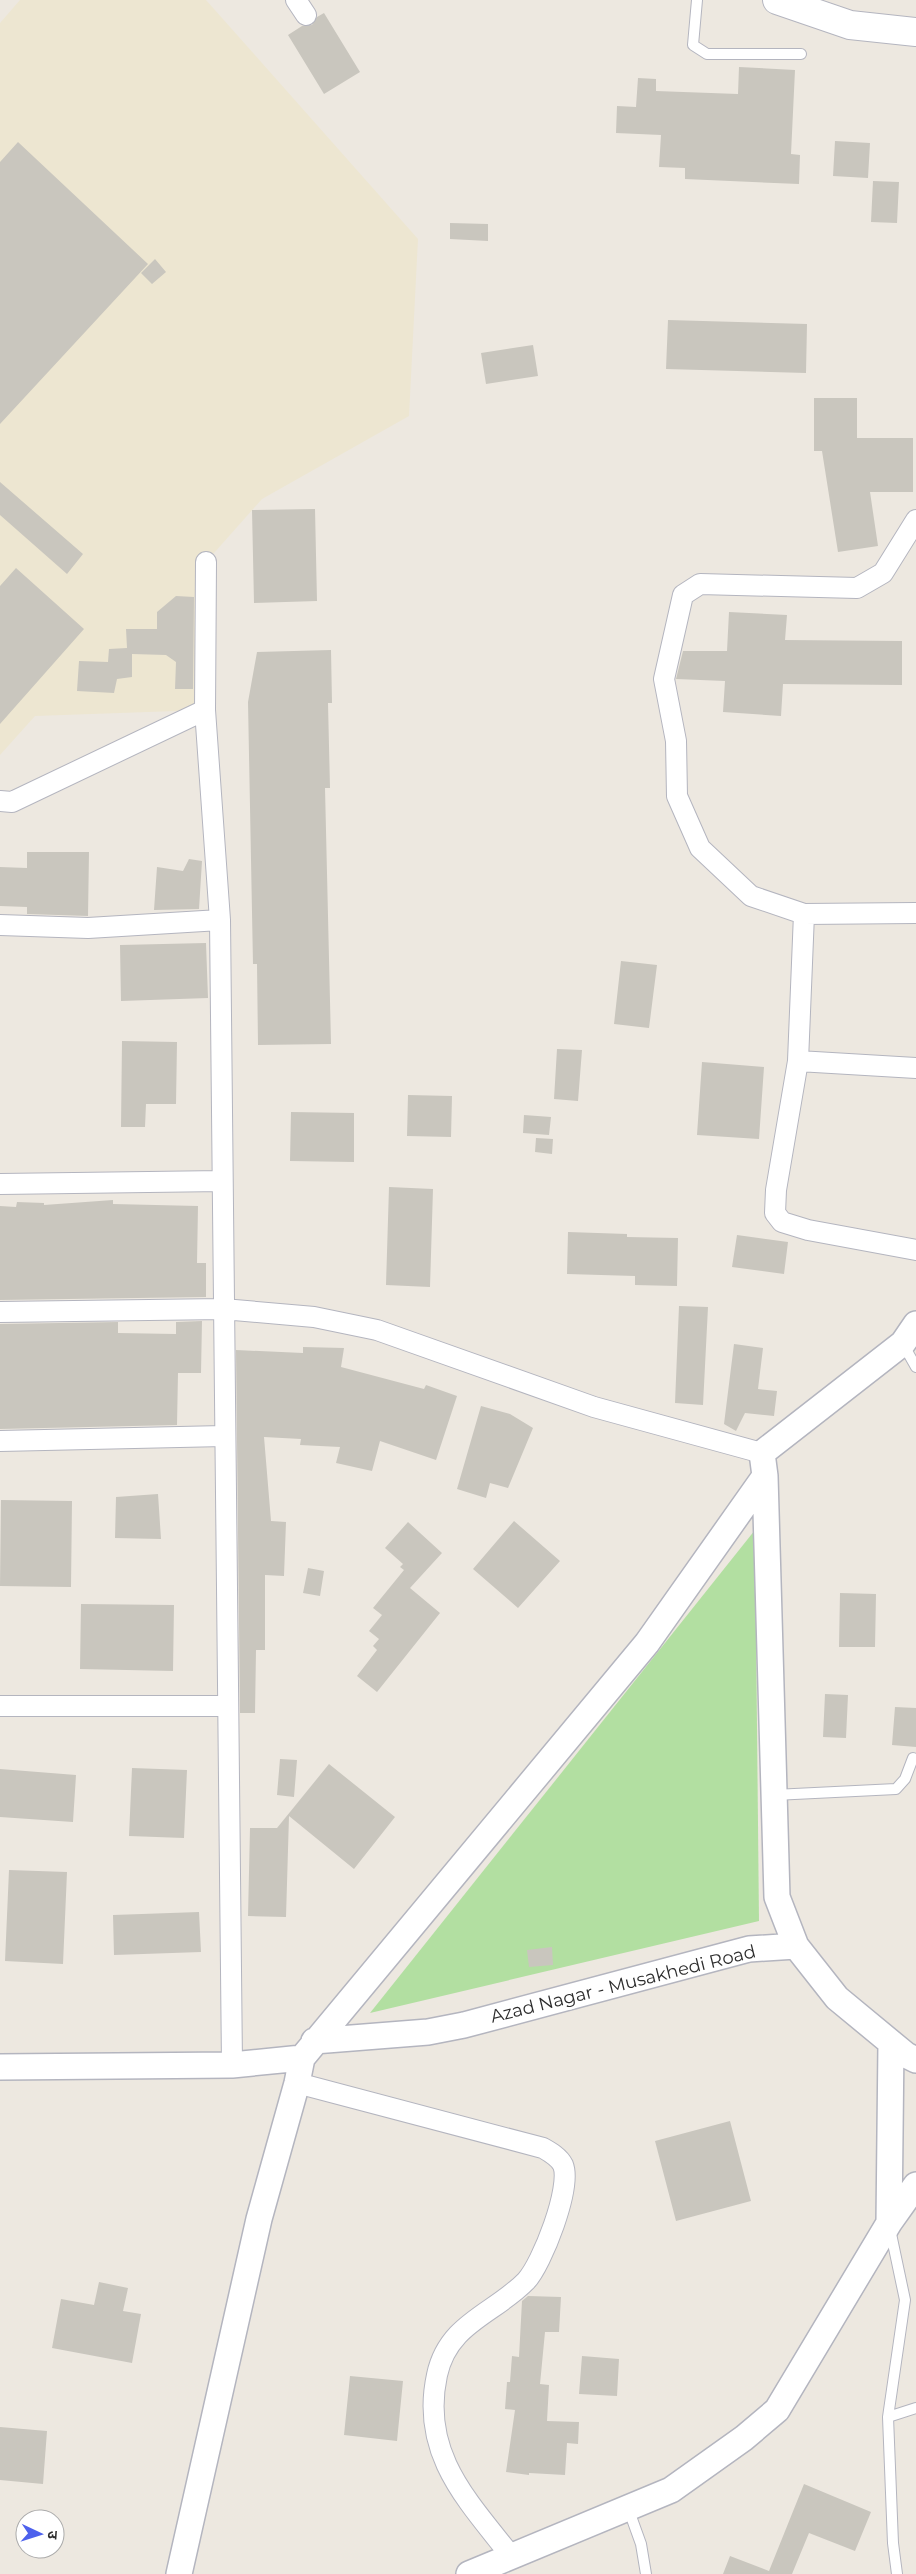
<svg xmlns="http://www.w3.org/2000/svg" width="916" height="2574" viewBox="0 0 916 2574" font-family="Montserrat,'Noto Sans Devanagari',sans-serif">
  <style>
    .education { fill: #ede6d1 }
    .green { fill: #b2dfa1 }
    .building { fill: #c9c6be }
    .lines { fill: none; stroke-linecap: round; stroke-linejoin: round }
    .service-casing { stroke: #b4b5bf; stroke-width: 12 }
    .minor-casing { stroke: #b4b5bf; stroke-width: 22 }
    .tertiary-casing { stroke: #b4b5bf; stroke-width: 28 }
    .secondary-casing { stroke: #b4b5bf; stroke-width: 30 }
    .service { stroke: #fff; stroke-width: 10 }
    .minor { stroke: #fff; stroke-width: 20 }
    .tertiary { stroke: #fff; stroke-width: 25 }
    .secondary { stroke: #fff; stroke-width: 28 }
    .labels { text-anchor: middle; stroke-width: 5; stroke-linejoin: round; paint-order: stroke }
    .street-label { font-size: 18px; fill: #2d2d2d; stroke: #fff }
  </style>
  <rect width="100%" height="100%" fill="#ede8e0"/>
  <path class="education" d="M 20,0 L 206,0 L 418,239 L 409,416 L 262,499 L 206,562 L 205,710 L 35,716 L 0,755 L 0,23 Z"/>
  <path class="green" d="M 755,1530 L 759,1921 L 370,2013 Z"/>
  <path class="building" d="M 324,13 L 360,72 L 324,94 L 288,35 L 302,26 L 312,25 L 317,17 Z
    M 739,67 L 795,70 L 791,154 L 800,155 L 799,184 L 685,179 L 685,168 L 659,167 L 661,135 L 616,133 L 617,106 L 636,107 L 638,78 L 656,79 L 656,91 L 738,94 Z
    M 835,141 L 870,143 L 868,178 L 833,176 Z
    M 18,142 L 148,264 L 0,424 L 0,162 Z
    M 873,181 L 899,182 L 897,223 L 871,222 Z
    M 450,223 L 488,224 L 488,241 L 450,239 Z
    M 155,259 L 166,272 L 152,284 L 141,273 Z
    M 668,320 L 807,324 L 806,373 L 666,369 Z
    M 533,345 L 538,376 L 486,384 L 481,353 Z
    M 814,398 L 857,398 L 857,438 L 913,438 L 913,492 L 870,492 L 878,546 L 838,552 L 822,451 L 814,451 Z
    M 0,482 L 83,554 L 67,574 L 0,515 Z
    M 315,509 L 317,601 L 254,603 L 252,510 Z
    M 16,568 L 84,629 L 0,724 L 0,586 Z
    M 176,596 L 194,597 L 193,689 L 175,689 L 176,662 L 166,655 L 132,654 L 132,677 L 117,679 L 114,693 L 77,691 L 79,661 L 108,662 L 109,649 L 127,648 L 126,629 L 157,629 L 157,612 Z
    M 729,612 L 787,615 L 785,640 L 902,641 L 902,685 L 783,684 L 781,716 L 723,712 L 725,681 L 676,679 L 683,651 L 727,651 Z
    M 331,650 L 332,703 L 328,703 L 330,788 L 325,788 L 331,1044 L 258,1045 L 257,964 L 253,964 L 248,702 L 257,652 Z
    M 27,852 L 89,852 L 88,916 L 27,914 L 27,907 L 0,906 L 0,867 L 27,868 Z
    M 189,859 L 202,861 L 199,909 L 154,910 L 157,867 L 183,871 Z
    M 206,943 L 208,998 L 121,1001 L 120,945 Z
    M 621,961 L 657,965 L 649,1028 L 614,1024 Z
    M 122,1041 L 177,1042 L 176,1104 L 146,1104 L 145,1127 L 121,1127 Z
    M 557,1049 L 582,1050 L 578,1101 L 554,1099 Z
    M 702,1062 L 764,1067 L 759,1139 L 697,1135 Z
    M 408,1095 L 452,1096 L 451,1137 L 407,1136 Z
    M 291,1112 L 354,1113 L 354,1162 L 290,1161 Z
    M 524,1115 L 551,1117 L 549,1135 L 523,1133 Z
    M 536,1138 L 553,1139 L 552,1154 L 535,1152 Z
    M 389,1187 L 433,1189 L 430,1287 L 386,1285 Z
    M 113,1200 L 113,1204 L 198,1206 L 197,1263 L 206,1263 L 206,1297 L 0,1300 L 0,1206 L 16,1207 L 17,1202 L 44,1203 L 44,1205 Z
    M 568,1232 L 627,1234 L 627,1237 L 678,1238 L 677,1286 L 635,1285 L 635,1276 L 567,1274 Z
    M 737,1235 L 788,1242 L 784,1274 L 732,1267 Z
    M 679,1306 L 708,1307 L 703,1405 L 675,1403 Z
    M 202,1321 L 201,1373 L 178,1373 L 177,1425 L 0,1429 L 0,1324 L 118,1322 L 118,1333 L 176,1334 L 176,1322 Z
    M 734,1344 L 763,1348 L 758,1389 L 777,1391 L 774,1416 L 745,1413 L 736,1431 L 724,1424 Z
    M 303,1347 L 344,1348 L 341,1367 L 424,1389 L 426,1385 L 457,1396 L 436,1460 L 380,1441 L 372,1471 L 336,1463 L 340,1447 L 300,1445 L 301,1439 L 264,1437 L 271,1521 L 286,1522 L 284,1576 L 265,1575 L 265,1650 L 256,1650 L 255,1713 L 240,1713 L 236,1350 L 303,1353 Z
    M 481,1406 L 510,1414 L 533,1428 L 508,1488 L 490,1483 L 486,1498 L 457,1489 Z
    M 158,1494 L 161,1539 L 115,1538 L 116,1497 Z
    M 1,1500 L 72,1501 L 71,1587 L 0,1586 Z
    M 514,1521 L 560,1561 L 518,1608 L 473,1569 Z
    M 408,1522 L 442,1553 L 410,1588 L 440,1613 L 377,1692 L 357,1676 L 377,1650 L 373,1646 L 379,1639 L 369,1631 L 382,1615 L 373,1608 L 404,1570 L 400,1567 L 403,1564 L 385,1548 Z
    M 308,1568 L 324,1571 L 320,1596 L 303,1593 Z
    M 840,1593 L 876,1594 L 875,1647 L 839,1647 Z
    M 81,1604 L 174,1605 L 173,1671 L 80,1669 Z
    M 825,1694 L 848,1695 L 846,1738 L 823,1737 Z
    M 895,1707 L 916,1708 L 916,1747 L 892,1745 Z
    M 280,1759 L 297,1760 L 294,1797 L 277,1795 Z
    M 329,1764 L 395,1817 L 354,1869 L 289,1816 L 286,1917 L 248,1916 L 250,1828 L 277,1828 Z
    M 132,1768 L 187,1770 L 184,1838 L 129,1836 Z
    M 0,1769 L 76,1775 L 73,1822 L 0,1817 Z
    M 9,1870 L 67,1872 L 63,1964 L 5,1961 Z
    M 199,1912 L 201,1952 L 114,1955 L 113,1915 Z
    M 552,1947 L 553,1965 L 529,1967 L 527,1950 Z
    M 730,2121 L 751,2201 L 676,2221 L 655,2141 Z
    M 99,2282 L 128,2288 L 123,2311 L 141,2314 L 132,2363 L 52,2348 L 61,2299 L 94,2305 Z
    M 528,2296 L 561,2297 L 559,2332 L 545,2332 L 540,2384 L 549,2385 L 547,2421 L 579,2422 L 578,2444 L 567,2443 L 565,2475 L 529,2473 L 529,2475 L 506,2472 L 515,2410 L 505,2409 L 507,2382 L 510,2382 L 512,2356 L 519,2357 L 522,2301 Z
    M 582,2356 L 619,2359 L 617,2396 L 579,2394 Z
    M 350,2376 L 403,2381 L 397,2441 L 344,2435 Z
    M 0,2427 L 47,2431 L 43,2484 L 0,2480 Z
    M 804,2484 L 871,2512 L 855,2551 L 809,2533 L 792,2574 L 723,2574 L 730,2556 L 769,2571 Z"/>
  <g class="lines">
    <g class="service-casing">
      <path id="service" d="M 697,0 L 693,45 L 707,54 L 801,54
        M 903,1344 L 916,1367
        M 774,1795 L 896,1789 L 905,1779 L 913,1758
        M 890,2229 L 905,2300 L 888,2417 L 893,2543 L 897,2574
        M 888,2417 L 916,2408
        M 628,2508 L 641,2544 L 646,2574"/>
    </g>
    <g class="minor-casing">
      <path id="minor" d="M 296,0 L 306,15
        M 916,520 L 883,573 L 857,588 L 700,584 L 683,595 L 664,679 L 676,741 L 677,796 L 700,848 L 751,896 L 804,914 L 916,913
        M 206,562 L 205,710 L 220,920 L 232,2065
        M 0,801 L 12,802 L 205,710
        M 804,914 L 798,1061 L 916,1068
        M 0,925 L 88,928 L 220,920
        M 798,1061 L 776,1190 L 775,1213 L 782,1222 L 808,1230 L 916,1250
        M 0,1184 L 222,1181
        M 0,1312 L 223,1309 L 314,1317 L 377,1330 L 594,1407 L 762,1453
        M 0,1441 L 224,1436
        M 0,1706 L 227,1706
        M 297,2083 L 543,2148 C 550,2152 559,2157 563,2165 C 572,2187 542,2264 526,2281 C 494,2314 448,2323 437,2375 C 420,2453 467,2500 511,2556"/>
    </g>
    <g class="tertiary-casing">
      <path id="tertiary" d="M 765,1476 L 777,1897 L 796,1946 L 837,1998 L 906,2055 L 916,2060
        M 314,2041 L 428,2032 L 464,2025 L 749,1949 L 796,1946
        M 0,2067 L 232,2065 L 302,2058
        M 889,2223 L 891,2043
        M 179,2574 L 259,2219 L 297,2083 L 302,2058 L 647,1643 L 765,1476 L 762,1453 L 903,1343 L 916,1324
        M 469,2574 L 671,2490 L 744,2438 L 777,2410 L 889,2223 L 916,2185"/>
    </g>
    <g class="secondary-casing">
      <path id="secondary" d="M 777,0 L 850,25 L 916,32"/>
    </g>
    <use href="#service" class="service"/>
    <use href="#minor" class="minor"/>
    <use href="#tertiary" class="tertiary"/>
    <use href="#secondary" class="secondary"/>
  </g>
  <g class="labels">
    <g class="street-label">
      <text transform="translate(623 1984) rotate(-14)" y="6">Azad Nagar - Musakhedi Road</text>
    </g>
  </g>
  <g transform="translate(40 2534) rotate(94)"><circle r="24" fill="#ffffff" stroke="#ababab"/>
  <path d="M0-4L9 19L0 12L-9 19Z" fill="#4d61ed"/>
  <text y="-8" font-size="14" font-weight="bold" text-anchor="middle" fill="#2d2d2d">उ</text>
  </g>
</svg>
